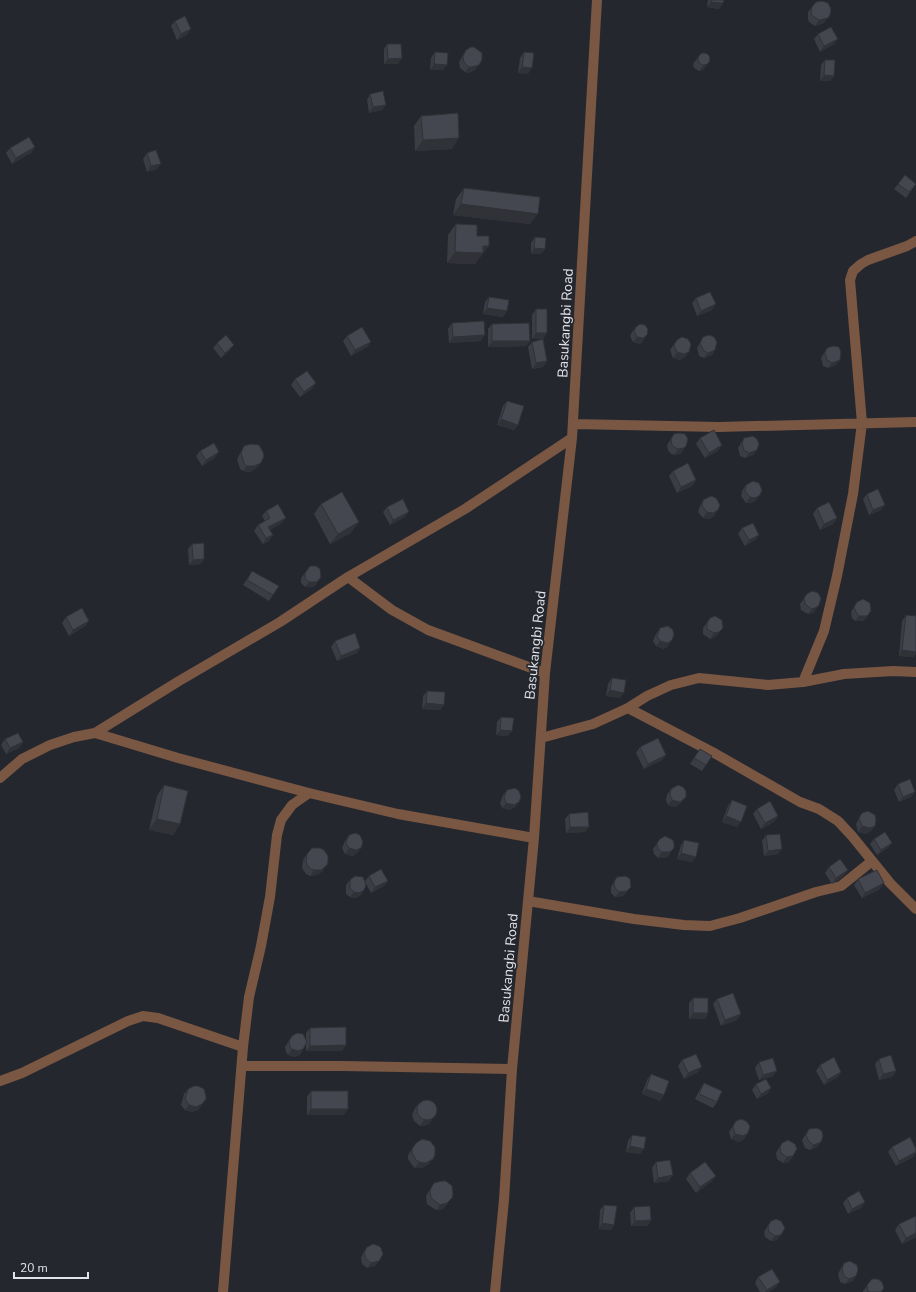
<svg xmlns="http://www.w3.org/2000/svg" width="916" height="1292" viewBox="0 0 916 1292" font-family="'Nunito Sans',sans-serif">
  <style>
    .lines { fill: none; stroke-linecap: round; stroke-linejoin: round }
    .minor { stroke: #795742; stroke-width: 10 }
    .wall { fill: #3b3d45 }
    .shaded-wall { fill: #303238 }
    .building { fill: #454750; stroke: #303238 }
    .labels { text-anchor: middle; stroke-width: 3.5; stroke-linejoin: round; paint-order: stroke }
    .street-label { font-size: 14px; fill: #e3e4ea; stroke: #25272f }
  </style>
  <rect width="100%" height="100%" fill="#25272f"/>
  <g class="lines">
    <path class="minor" d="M 573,424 L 719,427 L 916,422
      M 348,577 L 392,610 L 428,630 L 545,673
      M 803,682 L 824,631 L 837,576 L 853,494 L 862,423 L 850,280 L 853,271 L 861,264 L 868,260 L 907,246 L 916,241
      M 628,708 L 716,754 L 800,802 L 819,809 L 838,821 L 852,836 L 890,883 L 916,909
      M 95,733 L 179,681 L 280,622 L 348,577 L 465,509 L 572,438
      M 541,738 L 593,724 L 628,708 L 647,696 L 671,685 L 699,678 L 768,685 L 803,682 L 844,674 L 893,671 L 916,672
      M 0,778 L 22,759 L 50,745 L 74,737 L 95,733 L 178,758 L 309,793 L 398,814 L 534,838
      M 528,901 L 634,919 L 684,925 L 710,926 L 740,918 L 816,892 L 841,886 L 872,861
      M 242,1066 L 343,1066 L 512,1069
      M 0,1081 L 22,1073 L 128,1021 L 143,1016 L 158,1018 L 243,1047
      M 223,1292 L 243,1047 L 249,997 L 261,946 L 270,897 L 277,835 L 281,820 L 292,805 L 309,793
      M 495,1292 L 504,1200 L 512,1069 L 534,838 L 545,673 L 572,438 L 597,0"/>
  </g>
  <path class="wall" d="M 708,0 L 724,0 L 723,3 L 719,9 L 707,7 Z
    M 812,7 L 824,23 L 815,26 L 809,22 L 808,19 L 808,12 Z
    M 175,21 L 187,35 L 177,40 L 171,26 Z
    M 818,34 L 834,44 L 820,52 L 814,39 Z
    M 387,44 L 402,58 L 398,64 L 384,64 L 384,49 Z
    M 466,50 L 482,60 L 475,70 L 468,73 L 465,72 L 460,68 L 459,62 Z
    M 435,52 L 443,70 L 430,70 L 431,58 Z
    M 524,52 L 528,74 L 518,73 L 520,58 Z
    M 701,53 L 709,55 L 703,70 L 699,71 L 694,68 L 693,64 Z
    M 825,60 L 834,76 L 830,81 L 820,81 L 821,65 Z
    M 370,94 L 386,105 L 382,110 L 369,113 L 367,100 Z
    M 421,116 L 452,149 L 415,151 L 414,126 Z
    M 35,147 L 31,153 L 12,164 L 6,153 L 10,148 Z
    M 147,153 L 157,169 L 147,172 L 143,159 Z
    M 898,184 L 916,184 L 906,198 L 894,189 Z
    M 464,188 L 530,224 L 453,215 L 456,199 Z
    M 456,224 L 477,236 L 481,257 L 480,257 L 475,264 L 447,263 L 448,235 Z
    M 535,237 L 541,254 L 531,254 L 531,243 Z
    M 489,297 L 507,311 L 503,317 L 483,314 L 485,302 Z
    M 696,298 L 712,310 L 697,316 L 692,303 Z
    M 536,309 L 547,333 L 543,339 L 532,339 L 532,315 Z
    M 452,323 L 481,341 L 449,343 L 448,329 Z
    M 492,324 L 530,341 L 526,346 L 488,347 L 488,329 Z
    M 636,327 L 643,341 L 640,344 L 633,342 L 630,336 L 632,332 Z
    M 347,336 L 371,342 L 367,347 L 351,356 L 343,341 Z
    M 703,337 L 715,350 L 712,355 L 704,358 L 699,356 L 697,348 Z
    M 677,340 L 689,352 L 685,357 L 680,360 L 673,358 L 670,350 Z
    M 532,342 L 547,361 L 543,367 L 532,369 L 528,347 Z
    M 217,343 L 230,350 L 221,358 L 213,348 Z
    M 827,348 L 840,360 L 836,365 L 828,368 L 823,366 L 821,358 Z
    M 295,379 L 316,383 L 312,389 L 300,397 L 291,385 Z
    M 507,401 L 518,425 L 514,430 L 497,425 L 503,406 Z
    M 674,434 L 682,452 L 680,454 L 674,455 L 670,453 L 668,450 L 667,445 Z
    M 700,438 L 718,451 L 705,458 L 696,444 Z
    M 744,438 L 757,450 L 753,455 L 745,458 L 740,456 L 738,448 Z
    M 244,446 L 257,468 L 250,472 L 243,471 L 240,469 L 237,459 Z
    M 200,451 L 215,458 L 202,466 L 196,456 Z
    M 673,471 L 696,480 L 692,486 L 677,493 L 669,476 Z
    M 746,485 L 756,500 L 751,503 L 746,503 L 741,496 L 742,491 Z
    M 867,494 L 881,510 L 869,515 L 863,499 Z
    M 703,500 L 714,516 L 709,519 L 703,518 L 698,512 L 700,506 Z
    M 321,504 L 351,533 L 330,544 L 314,514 Z
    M 387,507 L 405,517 L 390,525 L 383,512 Z
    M 817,508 L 837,518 L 833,524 L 820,530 L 813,514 Z
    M 266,511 L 282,523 L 270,530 L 269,541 L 263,544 L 254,531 L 258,525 L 265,521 L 262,516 Z
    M 742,528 L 759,535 L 755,540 L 745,546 L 738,534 Z
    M 192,544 L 204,559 L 201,564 L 189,565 L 188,549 Z
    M 252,571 L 273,595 L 269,601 L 243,585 Z
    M 305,573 L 321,577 L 314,587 L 305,587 L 301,583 L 301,578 Z
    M 807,594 L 815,611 L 813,613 L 808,614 L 801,610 L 800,604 Z
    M 857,602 L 867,617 L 863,621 L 855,621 L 852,618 L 851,612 Z
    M 906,615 L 916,616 L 916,654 L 913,657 L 899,656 L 902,621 Z
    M 66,617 L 89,621 L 85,626 L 69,636 L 62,623 Z
    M 710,618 L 719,633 L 715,637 L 710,639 L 703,634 L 703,628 Z
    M 660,628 L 668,646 L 664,649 L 656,646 L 653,641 L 656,634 Z
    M 335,641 L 360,648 L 357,653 L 337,661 L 331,647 Z
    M 612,678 L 620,698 L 606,696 L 608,684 Z
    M 427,691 L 444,705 L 440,710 L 422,709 L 423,696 Z
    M 501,717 L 508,736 L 496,735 L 497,722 Z
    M 5,739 L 23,742 L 19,748 L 6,754 L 1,745 Z
    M 640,747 L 666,755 L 662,760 L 644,769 L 636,753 Z
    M 700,749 L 706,765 L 702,771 L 690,764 Z
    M 898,784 L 915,792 L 911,797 L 899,802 L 894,790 Z
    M 164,785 L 180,824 L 173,835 L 149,830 L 157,796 Z
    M 671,789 L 682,802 L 676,807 L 668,805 L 666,800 L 667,795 Z
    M 507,790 L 519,802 L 515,807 L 510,810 L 502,808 L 500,803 L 503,795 Z
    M 732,800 L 737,827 L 722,822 L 728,806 Z
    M 757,809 L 778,816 L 774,822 L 761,829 L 753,814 Z
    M 862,813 L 875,826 L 871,831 L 866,834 L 858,832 L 856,824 Z
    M 569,814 L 589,827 L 585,832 L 566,833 L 565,819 Z
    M 349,835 L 361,848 L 357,853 L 353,856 L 345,854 L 342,848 L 345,841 Z
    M 766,835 L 778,854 L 764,856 L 762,841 Z
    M 660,839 L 670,854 L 666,858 L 658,858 L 654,854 L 653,849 Z
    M 874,839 L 888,848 L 877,855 L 870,844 Z
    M 684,840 L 696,857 L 692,862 L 677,859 L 681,845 Z
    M 307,854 L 323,871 L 317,875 L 310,876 L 306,874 L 302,868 L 303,860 Z
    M 829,867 L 844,876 L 832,884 L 825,873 Z
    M 369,876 L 388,881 L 384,886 L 371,893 L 365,882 L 364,890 L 361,895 L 356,898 L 350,897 L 346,894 L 346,885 L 350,880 L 365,881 Z
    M 617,877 L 631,887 L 623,896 L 615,897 L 611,893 L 611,887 Z
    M 858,879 L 880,889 L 862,898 L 854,885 Z
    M 693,998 L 708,1013 L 705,1019 L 689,1019 L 689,1003 Z
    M 717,999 L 737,1020 L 721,1026 L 713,1004 Z
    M 310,1028 L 346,1045 L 342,1051 L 306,1051 L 306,1044 L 300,1055 L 294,1057 L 288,1055 L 286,1052 L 285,1047 L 292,1036 L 306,1040 L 306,1033 Z
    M 879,1059 L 896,1071 L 892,1077 L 879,1080 L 875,1064 Z
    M 682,1060 L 698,1072 L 684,1079 L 678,1066 Z
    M 759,1062 L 773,1076 L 759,1080 L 755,1068 Z
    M 820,1065 L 841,1072 L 838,1077 L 824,1085 L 816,1071 Z
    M 651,1074 L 664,1095 L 660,1101 L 642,1094 L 647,1080 Z
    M 704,1083 L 717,1102 L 713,1108 L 695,1099 L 700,1089 Z
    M 756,1084 L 771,1088 L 767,1094 L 757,1099 L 752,1090 Z
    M 188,1089 L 206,1099 L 198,1110 L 192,1112 L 185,1110 L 181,1105 L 184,1094 Z
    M 311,1091 L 344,1115 L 307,1115 L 307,1097 Z
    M 419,1103 L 433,1118 L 429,1124 L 423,1126 L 420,1126 L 414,1121 L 412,1115 L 415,1108 Z
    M 736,1121 L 748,1133 L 744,1139 L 739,1142 L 731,1139 L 729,1132 Z
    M 809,1129 L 821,1142 L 817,1147 L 810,1150 L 805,1148 L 802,1140 Z
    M 632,1135 L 644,1149 L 640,1154 L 626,1152 L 628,1141 Z
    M 416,1143 L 429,1164 L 422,1168 L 415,1168 L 412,1165 L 408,1159 L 408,1155 Z
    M 782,1143 L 793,1156 L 789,1162 L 783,1163 L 777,1159 L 776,1153 Z
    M 892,1147 L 916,1149 L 916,1153 L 913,1157 L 896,1166 L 888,1152 Z
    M 656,1162 L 669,1181 L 654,1183 L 652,1168 Z
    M 690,1173 L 712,1181 L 696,1193 L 686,1179 Z
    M 434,1183 L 448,1203 L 443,1209 L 436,1210 L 427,1204 L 426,1196 Z
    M 847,1198 L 865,1202 L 861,1208 L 848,1214 L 843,1203 Z
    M 604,1205 L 614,1225 L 611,1230 L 599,1229 L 600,1210 Z
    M 634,1207 L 651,1220 L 647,1226 L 631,1226 L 630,1213 Z
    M 916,1216 L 916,1237 L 902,1244 L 895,1230 L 899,1224 Z
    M 771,1221 L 777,1240 L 771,1241 L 765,1237 L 764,1232 Z
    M 367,1247 L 379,1261 L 375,1266 L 367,1268 L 362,1264 L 361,1258 L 363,1253 Z
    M 844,1263 L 853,1281 L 845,1284 L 840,1282 L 838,1274 Z
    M 758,1277 L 780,1282 L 776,1287 L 769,1292 L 760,1292 L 755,1283 Z
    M 872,1279 L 881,1292 L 863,1292 L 863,1291 Z"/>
  <path class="shaded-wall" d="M 711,2 L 723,3 L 719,9 L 707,7 Z
    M 830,15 L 824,23 L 815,26 L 819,20 Z
    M 191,29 L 187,35 L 177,40 L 181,34 Z
    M 838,39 L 834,44 L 820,52 L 824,46 Z
    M 402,58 L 398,64 L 384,64 L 388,59 Z
    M 434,64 L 447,65 L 443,70 L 430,70 Z
    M 479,65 L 475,70 L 468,73 L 465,72 L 469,67 Z
    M 707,65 L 703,70 L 699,71 L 703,66 Z
    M 522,67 L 532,68 L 528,74 L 518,73 Z
    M 824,75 L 834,76 L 830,81 L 820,81 Z
    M 386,105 L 382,110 L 369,113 L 373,107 Z
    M 459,138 L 452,149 L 415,151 L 423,140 Z
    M 35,147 L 31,153 L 12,164 L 16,158 Z
    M 161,164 L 157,169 L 147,172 L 151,166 Z
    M 461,204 L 538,214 L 530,224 L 453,215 Z
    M 483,246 L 489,246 L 475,264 L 447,263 L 455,252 Z
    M 534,248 L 545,249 L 541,254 L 531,254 Z
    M 716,304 L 712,310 L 697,316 L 701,311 Z
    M 487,308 L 507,311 L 503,317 L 483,314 Z
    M 536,333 L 547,333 L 543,339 L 532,339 Z
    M 485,335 L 481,341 L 449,343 L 453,337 Z
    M 647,335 L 643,341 L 640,344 L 633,342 L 637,337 Z
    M 492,341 L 530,341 L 526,346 L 488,347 Z
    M 371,342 L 367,347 L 351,356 L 355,350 Z
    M 234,345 L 230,350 L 221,358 L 225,353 Z
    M 715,350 L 712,355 L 704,358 L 708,353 Z
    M 677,352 L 689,352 L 685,357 L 680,360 L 673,358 Z
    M 840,360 L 836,365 L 828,368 L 832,363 Z
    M 547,361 L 543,367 L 532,369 L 536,363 Z
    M 316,383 L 312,389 L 300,397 L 304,392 Z
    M 501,419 L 518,425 L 514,430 L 497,425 Z
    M 722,445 L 718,451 L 705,458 L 709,453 Z
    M 686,446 L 680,454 L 674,455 L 678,449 Z
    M 757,450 L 753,455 L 745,458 L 749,453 Z
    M 219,452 L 215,458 L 202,466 L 206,460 Z
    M 261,463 L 257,468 L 250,472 L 243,471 L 247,466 Z
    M 696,480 L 692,486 L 677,493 L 681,487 Z
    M 760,495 L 756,500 L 751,503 L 746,503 L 750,497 Z
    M 885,505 L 881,510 L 869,515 L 873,510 Z
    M 718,510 L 714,516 L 709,519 L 703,518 L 707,512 Z
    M 409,512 L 405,517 L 390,525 L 393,520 Z
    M 286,518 L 282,523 L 264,533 L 268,527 Z
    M 837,518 L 833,524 L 820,530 L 824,524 Z
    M 359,522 L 351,533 L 330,544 L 338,534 Z
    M 273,535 L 269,541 L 263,544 L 266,538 Z
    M 759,535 L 755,540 L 745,546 L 749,540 Z
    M 204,559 L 201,564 L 189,565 L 193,560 Z
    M 321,577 L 314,587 L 305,587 L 309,582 Z
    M 819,605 L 813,613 L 808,614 L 812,609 Z
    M 871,611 L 863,621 L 855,621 L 859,616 Z
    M 89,621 L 85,626 L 69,636 L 73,630 Z
    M 723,628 L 715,637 L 710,639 L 714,633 Z
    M 672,640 L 668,646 L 664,649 L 656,646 L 660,641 Z
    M 360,648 L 357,653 L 337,661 L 341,656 Z
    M 902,650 L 916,652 L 916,654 L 913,657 L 899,656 Z
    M 610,690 L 624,693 L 620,698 L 606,696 Z
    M 426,703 L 444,705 L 440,710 L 422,709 Z
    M 500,730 L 512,731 L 508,736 L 496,735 Z
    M 23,742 L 19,748 L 6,754 L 10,748 Z
    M 666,755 L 662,760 L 644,769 L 648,764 Z
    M 915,792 L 911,797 L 899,802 L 903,797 Z
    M 686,797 L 682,802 L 676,807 L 668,805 L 672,800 Z
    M 519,802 L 515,807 L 510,810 L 502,808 L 506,803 Z
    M 726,816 L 741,822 L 737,827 L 722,822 Z
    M 778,816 L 774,822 L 761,829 L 765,823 Z
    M 157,819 L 180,824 L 173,835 L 149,830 Z
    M 862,826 L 875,826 L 871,831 L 866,834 L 858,832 Z
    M 570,827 L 589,827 L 585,832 L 566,833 Z
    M 892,843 L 888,848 L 877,855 L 881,850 Z
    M 349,848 L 361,848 L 357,853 L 353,856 L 345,854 Z
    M 674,848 L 666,858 L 658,858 L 662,852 Z
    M 782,849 L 778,854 L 764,856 L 768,851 Z
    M 681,853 L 696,857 L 692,862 L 677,859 Z
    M 327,865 L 323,871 L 317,875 L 310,876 L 314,870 Z
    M 848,870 L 844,876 L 832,884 L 836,878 Z
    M 388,881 L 384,886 L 371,893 L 375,887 Z
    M 884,883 L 880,889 L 862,898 L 865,893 Z
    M 631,887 L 623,896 L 615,897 L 619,892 Z
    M 364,890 L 361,895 L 356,898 L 350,897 L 354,892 Z
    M 693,1013 L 708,1013 L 705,1019 L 689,1019 Z
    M 741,1014 L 737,1020 L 721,1026 L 725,1020 Z
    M 346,1045 L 342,1051 L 306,1051 L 310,1046 Z
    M 292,1049 L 303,1049 L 300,1055 L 294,1057 L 288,1055 Z
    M 702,1067 L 698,1072 L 684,1079 L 688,1073 Z
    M 777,1071 L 773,1076 L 759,1080 L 763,1075 Z
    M 896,1071 L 892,1077 L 879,1080 L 883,1074 Z
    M 841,1072 L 838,1077 L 824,1085 L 827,1080 Z
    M 771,1088 L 767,1094 L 757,1099 L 761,1094 Z
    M 646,1089 L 664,1095 L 660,1101 L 642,1094 Z
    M 202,1104 L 198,1110 L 192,1112 L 185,1110 L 189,1105 Z
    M 311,1109 L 348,1109 L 344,1115 L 307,1115 Z
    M 433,1118 L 429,1124 L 423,1126 L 420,1126 L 424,1120 Z
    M 748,1133 L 744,1139 L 739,1142 L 731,1139 L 735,1134 Z
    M 821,1142 L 817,1147 L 810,1150 L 814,1145 Z
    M 630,1146 L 644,1149 L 640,1154 L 626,1152 Z
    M 916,1152 L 913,1157 L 896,1166 L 899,1161 Z
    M 793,1156 L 789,1162 L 783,1163 L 787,1157 Z
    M 433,1159 L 429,1164 L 422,1168 L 415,1168 L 419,1162 Z
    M 673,1175 L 669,1181 L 654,1183 L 658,1178 Z
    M 716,1176 L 712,1181 L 696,1193 L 700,1187 Z
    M 452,1198 L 443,1209 L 436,1210 L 440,1205 Z
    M 865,1202 L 861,1208 L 848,1214 L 852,1209 Z
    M 651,1220 L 647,1226 L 631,1226 L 635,1221 Z
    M 602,1223 L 614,1225 L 611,1230 L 599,1229 Z
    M 916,1233 L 916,1237 L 902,1244 L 906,1238 Z
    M 781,1235 L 777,1240 L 771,1241 L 775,1236 Z
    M 379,1261 L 375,1266 L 367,1268 L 371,1263 Z
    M 856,1276 L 853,1281 L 845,1284 L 849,1279 Z
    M 780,1282 L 776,1287 L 769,1292 L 765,1292 L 767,1290 Z"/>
  <path class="building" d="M 711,0 L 724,0 L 723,3 L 711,2 Z
    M 822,1 L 828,3 L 831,9 L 830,15 L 828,18 L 819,20 L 813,16 L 811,14 L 812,7 L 816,2 Z
    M 185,16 L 191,29 L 181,34 L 175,21 Z
    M 831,27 L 838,39 L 824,46 L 818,34 Z
    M 387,44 L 401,44 L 402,58 L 388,59 Z
    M 471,47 L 474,47 L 482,53 L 482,60 L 479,65 L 472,67 L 469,67 L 464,62 L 463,56 L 466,50 Z
    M 435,52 L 448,53 L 447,65 L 434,64 Z
    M 524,52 L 534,53 L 532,68 L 522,67 Z
    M698 59a6 6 0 1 1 12 0a6 6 0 1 1-12 0Z
    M 825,60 L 835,60 L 834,76 L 824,75 Z
    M 383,91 L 386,105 L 373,107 L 370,94 Z
    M 458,113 L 459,138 L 423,140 L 421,116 Z
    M 29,137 L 35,147 L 16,158 L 10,148 Z
    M 156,150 L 161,164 L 151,166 L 147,153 Z
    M 905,175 L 916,184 L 909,192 L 898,184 Z
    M 464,188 L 540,197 L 538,214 L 461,204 Z
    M 456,224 L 477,225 L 477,236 L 489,236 L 489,246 L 483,246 L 483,253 L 455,252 Z
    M 535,237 L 546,238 L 545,249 L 534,248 Z
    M 710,292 L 716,304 L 701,311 L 696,298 Z
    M 489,297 L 509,300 L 507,311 L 487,308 Z
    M 536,309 L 547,309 L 547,333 L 536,333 Z
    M 484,321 L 485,335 L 453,337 L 452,323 Z
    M 529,323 L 530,341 L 492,341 L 492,324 Z
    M 640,324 L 645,325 L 648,329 L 647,335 L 643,338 L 637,337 L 634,331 L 636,327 Z
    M 362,327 L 371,342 L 355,350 L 347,336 Z
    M 226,335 L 234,345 L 225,353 L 217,343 Z
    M 709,335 L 714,337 L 717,342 L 715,350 L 708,353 L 703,350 L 700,343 L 703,337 Z
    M 682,337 L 688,339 L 691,344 L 689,352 L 684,354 L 677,352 L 674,345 L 677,340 Z
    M 543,339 L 547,361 L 536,363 L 532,342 Z
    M 833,346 L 839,347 L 841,352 L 840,360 L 832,363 L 827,360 L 825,353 L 827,348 Z
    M 307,371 L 316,383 L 304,392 L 295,379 Z
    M 507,401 L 524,406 L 518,425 L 501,419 Z
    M 714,430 L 722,445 L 709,453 L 700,438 Z
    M 679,433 L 685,434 L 688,439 L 686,446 L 684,448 L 678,449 L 674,447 L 672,445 L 671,439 L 674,434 Z
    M 753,436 L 757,439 L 759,444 L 757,450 L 749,453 L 744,450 L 742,443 L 744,438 Z
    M 214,443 L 219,452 L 206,460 L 200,451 Z
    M 251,444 L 259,445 L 263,452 L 264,456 L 261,463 L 254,466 L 247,466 L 244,463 L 241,453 L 244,446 Z
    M 688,463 L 696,480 L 681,487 L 673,471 Z
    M 753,481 L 759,483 L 762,490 L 760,495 L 755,498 L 750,497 L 745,491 L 746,485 Z
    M 878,489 L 885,505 L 873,510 L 867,494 Z
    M 342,492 L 359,522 L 338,534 L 321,504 Z
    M 711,496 L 716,498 L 720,505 L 718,510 L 713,513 L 707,512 L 702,506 L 703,500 Z
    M 403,499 L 409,512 L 393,520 L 387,507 Z
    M 829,502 L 837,518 L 824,524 L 817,508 Z
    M 278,504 L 286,518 L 268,527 L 273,535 L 266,538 L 258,525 L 270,518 L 266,511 Z
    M 753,523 L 759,535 L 749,540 L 742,528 Z
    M 204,543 L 204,559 L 193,560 L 192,544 Z
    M 310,566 L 316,566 L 320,569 L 321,577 L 317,582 L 309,582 L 305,578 L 305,573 Z
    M 252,571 L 279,586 L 273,595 L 247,580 Z
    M 812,591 L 818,593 L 821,598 L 819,605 L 817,607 L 812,609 L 805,604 L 804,598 L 807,594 Z
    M 863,599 L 870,603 L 871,611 L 867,616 L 859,616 L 856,612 L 854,607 L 857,602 Z
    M 82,608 L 89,621 L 73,630 L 66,617 Z
    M 906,615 L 916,616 L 916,652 L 902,650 Z
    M 715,616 L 722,620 L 723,628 L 719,632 L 714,633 L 707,629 L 707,623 L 710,618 Z
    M 668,626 L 673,630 L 674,635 L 672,640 L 668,643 L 660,641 L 657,636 L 660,628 Z
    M 355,633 L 360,648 L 341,656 L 335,641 Z
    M 612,678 L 626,680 L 624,693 L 610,690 Z
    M 427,691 L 445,692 L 444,705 L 426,703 Z
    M 501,717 L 514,718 L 512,731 L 500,730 Z
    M 18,733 L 23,742 L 10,748 L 5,739 Z
    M 658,738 L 666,755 L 648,764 L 640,747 Z
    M 700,749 L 712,756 L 706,765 L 694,758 Z
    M 910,779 L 915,792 L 903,797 L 898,784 Z
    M 164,785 L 188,791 L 180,824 L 157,819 Z
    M 678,785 L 683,787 L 686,791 L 686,797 L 680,802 L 672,800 L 670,795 L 671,789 Z
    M 515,788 L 519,791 L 521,797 L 519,802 L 514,805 L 506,803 L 504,797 L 507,790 Z
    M 732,800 L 747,806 L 741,822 L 726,816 Z
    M 770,801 L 778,816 L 765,823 L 757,809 Z
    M 868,811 L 875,815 L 876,820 L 875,826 L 870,828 L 862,826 L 859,818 L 862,813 Z
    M 588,812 L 589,827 L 570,827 L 569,814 Z
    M 885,832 L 892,843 L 881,850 L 874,839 Z
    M 355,833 L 360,835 L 363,842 L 361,848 L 356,850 L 349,848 L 346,843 L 349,835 Z
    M 780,834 L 782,849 L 768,851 L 766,835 Z
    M 665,836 L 673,840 L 674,843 L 674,848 L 670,852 L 662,852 L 658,849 L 657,843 L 660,839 Z
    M 684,840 L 699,843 L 696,857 L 681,853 Z
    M 312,848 L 320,848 L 324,850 L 328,856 L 328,862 L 327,865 L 321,870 L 314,870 L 310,869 L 306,862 L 307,854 Z
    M 840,859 L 848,870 L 836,878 L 829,867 Z
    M 381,869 L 388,881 L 375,887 L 369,876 Z
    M 877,870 L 884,883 L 865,893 L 858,879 Z
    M 355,876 L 363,877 L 366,885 L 364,890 L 359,893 L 354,892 L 350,888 L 350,880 Z
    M 626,876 L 630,879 L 631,887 L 627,891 L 619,892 L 615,888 L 614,882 L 617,877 Z
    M 733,993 L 741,1014 L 725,1020 L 717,999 Z
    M 693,998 L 708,998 L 708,1013 L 693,1013 Z
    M 346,1027 L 346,1045 L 310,1046 L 310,1028 Z
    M 297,1033 L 303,1034 L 307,1042 L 303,1049 L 298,1051 L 292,1049 L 290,1047 L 289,1041 L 292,1036 Z
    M 696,1054 L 702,1067 L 688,1073 L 682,1060 Z
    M 891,1055 L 896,1071 L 883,1074 L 879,1059 Z
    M 834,1057 L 841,1072 L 827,1080 L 820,1065 Z
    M 773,1058 L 777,1071 L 763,1075 L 759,1062 Z
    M 651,1074 L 669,1081 L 664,1095 L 646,1089 Z
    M 766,1079 L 771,1088 L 761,1094 L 756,1084 Z
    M 704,1083 L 722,1091 L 717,1102 L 699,1094 Z
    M 194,1086 L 198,1086 L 204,1089 L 206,1096 L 206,1099 L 202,1104 L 196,1107 L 189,1105 L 185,1099 L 188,1089 Z
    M 311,1091 L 348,1091 L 348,1109 L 311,1109 Z
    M417 1110a10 10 0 1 1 20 0a10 10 0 1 1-20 0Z
    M 741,1119 L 746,1121 L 750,1126 L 748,1133 L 743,1136 L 735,1134 L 733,1126 L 736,1121 Z
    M 817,1128 L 822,1131 L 823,1136 L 821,1142 L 814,1145 L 809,1142 L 806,1135 L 809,1129 Z
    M 632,1135 L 646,1137 L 644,1149 L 630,1146 Z
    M 910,1137 L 916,1149 L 916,1152 L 899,1161 L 892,1147 Z
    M 422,1139 L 430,1141 L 435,1147 L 435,1155 L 433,1159 L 426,1163 L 419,1162 L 416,1160 L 412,1153 L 412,1149 L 416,1143 Z
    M 788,1140 L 795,1144 L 797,1149 L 793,1156 L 787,1157 L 781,1153 L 780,1147 L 782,1143 Z
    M 670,1160 L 673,1175 L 658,1178 L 656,1162 Z
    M 705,1162 L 716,1176 L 700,1187 L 690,1173 Z
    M 442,1181 L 446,1181 L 452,1186 L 453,1194 L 452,1198 L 447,1203 L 440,1205 L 431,1198 L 430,1190 L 434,1183 Z
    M 859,1191 L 865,1202 L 852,1209 L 847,1198 Z
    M 604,1205 L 617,1206 L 614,1225 L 602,1223 Z
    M 650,1206 L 651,1220 L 635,1221 L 634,1207 Z
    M 916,1216 L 916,1233 L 906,1238 L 899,1224 Z
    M 776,1219 L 781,1221 L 785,1228 L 781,1235 L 775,1236 L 769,1232 L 768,1226 L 771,1221 Z
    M 373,1244 L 379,1246 L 381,1248 L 383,1254 L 379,1261 L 371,1263 L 366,1259 L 364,1253 L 367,1247 Z
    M 850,1261 L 857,1265 L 858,1270 L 856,1276 L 849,1279 L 844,1276 L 842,1269 L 844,1263 Z
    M 772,1269 L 780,1282 L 767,1290 L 758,1277 Z
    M 872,1279 L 878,1279 L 882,1282 L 884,1288 L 881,1292 L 869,1292 L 868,1291 L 867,1285 Z"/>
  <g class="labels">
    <g class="street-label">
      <text transform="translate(565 323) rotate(-87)" y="5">Basukangbi Road</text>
      <text transform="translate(535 645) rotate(-84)" y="5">Basukangbi Road</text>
      <text transform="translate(508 968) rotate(-85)" y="5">Basukangbi Road</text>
    </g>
  </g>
  <path d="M14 1272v6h74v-6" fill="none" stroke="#e3e4ea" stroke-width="2"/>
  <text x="20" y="1272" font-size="12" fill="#e3e4ea" stroke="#25272f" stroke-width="3" paint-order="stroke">20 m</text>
</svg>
